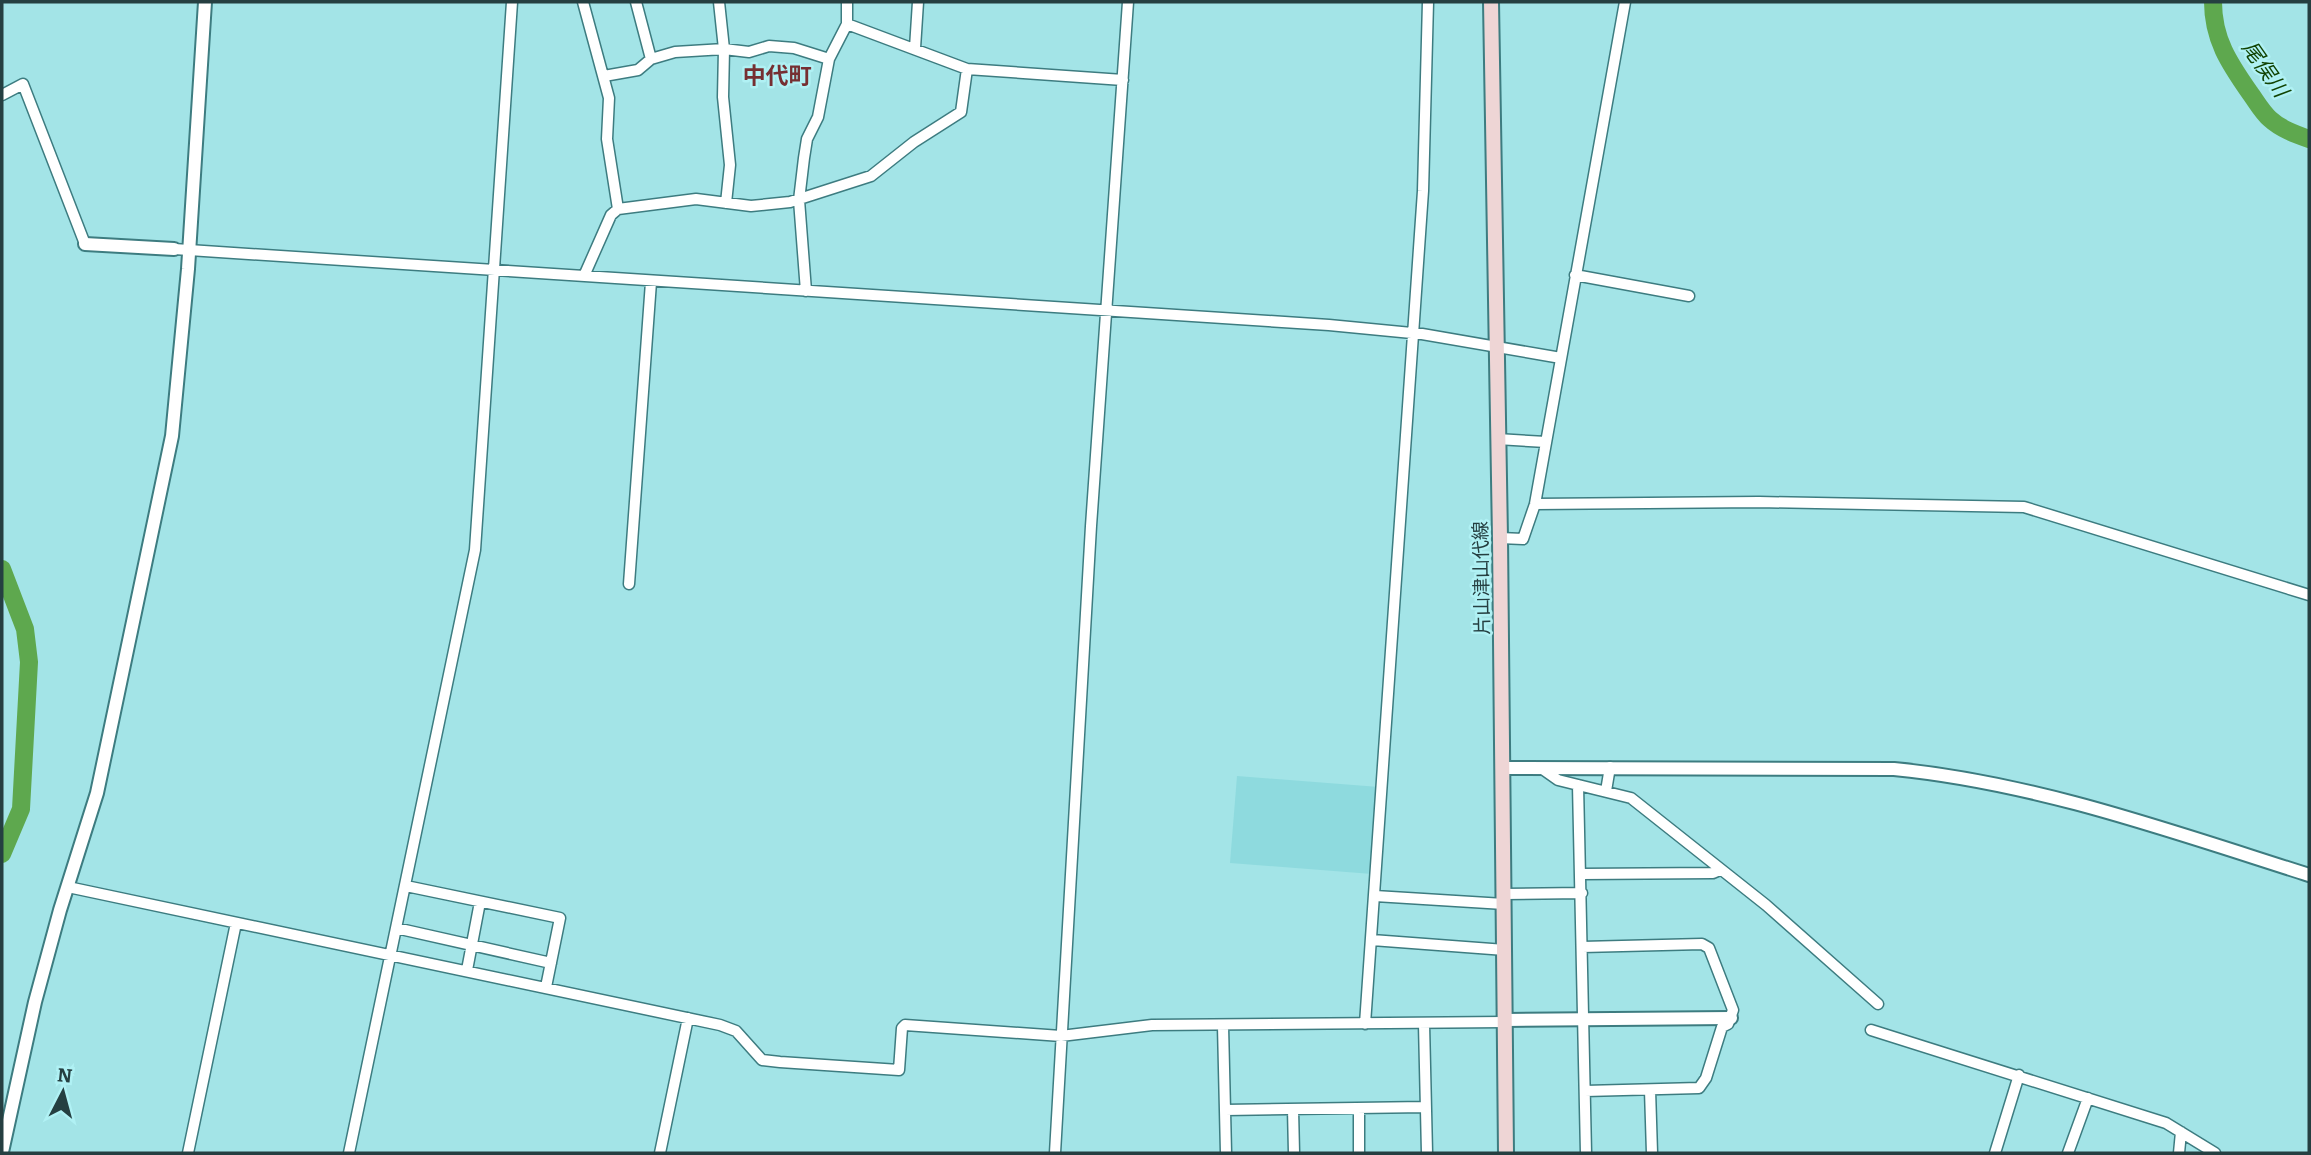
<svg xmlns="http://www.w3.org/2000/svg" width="2311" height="1155" viewBox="0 0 2311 1155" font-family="Bitter,'Noto Sans JP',serif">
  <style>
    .built { fill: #8edade }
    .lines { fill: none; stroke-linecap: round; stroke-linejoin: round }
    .river { stroke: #5ea84e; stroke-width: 18 }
    .minor-casing { stroke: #3d7c80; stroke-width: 13 }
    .tertiary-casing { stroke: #3d7c80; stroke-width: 16 }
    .secondary-casing { stroke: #3d7c80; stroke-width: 18 }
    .minor { stroke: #fff; stroke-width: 10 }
    .tertiary { stroke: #fff; stroke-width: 12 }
    .secondary { stroke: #eed5d5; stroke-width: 14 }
    .labels { text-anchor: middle; stroke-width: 5; stroke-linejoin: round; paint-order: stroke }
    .street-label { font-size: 19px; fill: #253f41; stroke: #b0f1f4 }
    .water-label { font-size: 21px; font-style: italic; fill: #114303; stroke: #b0f1f4 }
    .quarter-label { font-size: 23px; font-weight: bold; fill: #762f32; stroke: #b0f1f4 }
  </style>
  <rect width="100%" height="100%" fill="#a3e4e7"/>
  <path class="built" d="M 1237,776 L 1379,787 L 1372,874 L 1230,863 Z"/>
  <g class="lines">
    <path class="river" d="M 2213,2 C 2213,39 2229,63 2250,93 C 2256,101 2262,112 2270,119 C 2281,129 2295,134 2309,139
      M 2,569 L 25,629 L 29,662 L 21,809 L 2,854"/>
    <g class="minor-casing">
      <path id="minor" d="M 583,2 L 609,98 L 607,139 L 618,209
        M 636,2 L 651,59
        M 719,2 L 724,49 L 723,97 L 730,165 L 726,203
        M 847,24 L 967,69 L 1123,80
        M 915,48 L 918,2
        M 604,76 L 638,70 L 651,59 L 675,52 L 724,49 L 749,52 L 769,46 L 794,48 L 829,59
        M 2,95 L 23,84 L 85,244
        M 174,249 L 1329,325 L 1422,334 L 1561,358
        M 1575,275 L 1689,296
        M 584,276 L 611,215 L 618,209 L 696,199 L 751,206 L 790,202 L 871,176 L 914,142 L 961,112 L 967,69
        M 806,291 L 799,200 L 804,158 L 807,139 L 818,117 L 829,59 L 847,24 L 847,2
        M 1497,439 L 1546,442
        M 1535,504 L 1759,502 L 2024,507 L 2309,595
        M 1500,538 L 1523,539 L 1535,504 L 1625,2
        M 629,584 L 651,282
        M 1541,768 L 1558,780 L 1631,798 L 1766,905 L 1878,1004
        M 1578,785 L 1586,1153
        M 1606,791 L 1610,767
        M 1581,874 L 1713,873 L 1720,870
        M 406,886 L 560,918 L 546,987
        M 68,887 L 720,1025 L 736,1031 L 762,1060 L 780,1062 L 899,1070 L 902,1028 L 905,1025 L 1061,1036 L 1152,1025 L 1505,1022
        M 1504,894 L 1582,893
        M 1375,896 L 1504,904
        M 396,928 L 551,963
        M 1372,940 L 1505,950
        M 1582,947 L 1702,944 L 1709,948 L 1733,1010 L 1728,1024 L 1722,1027 L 1706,1078 L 1699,1088 L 1585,1091
        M 467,970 L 480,902
        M 1365,1024 L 1423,191 L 1428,2
        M 1424,1024 L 1427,1153
        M 1223,1026 L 1226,1153
        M 1871,1030 L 2166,1123 L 2215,1153
        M 1650,1090 L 1652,1153
        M 1293,1109 L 1294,1153
        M 1359,1109 L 1359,1153
        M 1225,1110 L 1425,1107
        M 188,1153 L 236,923
        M 349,1153 L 475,550 L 512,2
        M 660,1153 L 688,1018
        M 1055,1153 L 1091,526 L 1128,2
        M 1995,1153 L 2019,1075
        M 2068,1153 L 2088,1098
        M 2179,1153 L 2181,1132"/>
    </g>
    <g class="tertiary-casing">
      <path id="tertiary" d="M 85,244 L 174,249
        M 1503,768 L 1894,769 C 2037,783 2173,832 2309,875
        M 1505,1020 L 1731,1018
        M 2,1152 L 35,1002 L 60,910 L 97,793 L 172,436 L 188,269 L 205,2"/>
    </g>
    <g class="secondary-casing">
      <path id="secondary" d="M 1491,2 L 1500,538 L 1506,1153"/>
    </g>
    <use href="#minor" class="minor"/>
    <use href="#tertiary" class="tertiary"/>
    <use href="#secondary" class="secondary"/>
  </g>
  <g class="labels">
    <g class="street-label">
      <text transform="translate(1481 578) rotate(-91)" y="7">片山津山代線</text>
    </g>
    <g class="water-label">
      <text transform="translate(2265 69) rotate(55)" y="7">尾俣川</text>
    </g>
    <g class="quarter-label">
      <text x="777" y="84">中代町</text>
    </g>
  </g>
  <rect width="2311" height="1155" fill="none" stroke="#253f41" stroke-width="7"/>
  <g transform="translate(63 1092) rotate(6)" stroke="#b0f1f4" stroke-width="5" paint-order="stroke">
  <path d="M0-5L12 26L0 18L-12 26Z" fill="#253f41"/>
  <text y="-10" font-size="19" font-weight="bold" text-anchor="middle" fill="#253f41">N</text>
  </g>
</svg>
